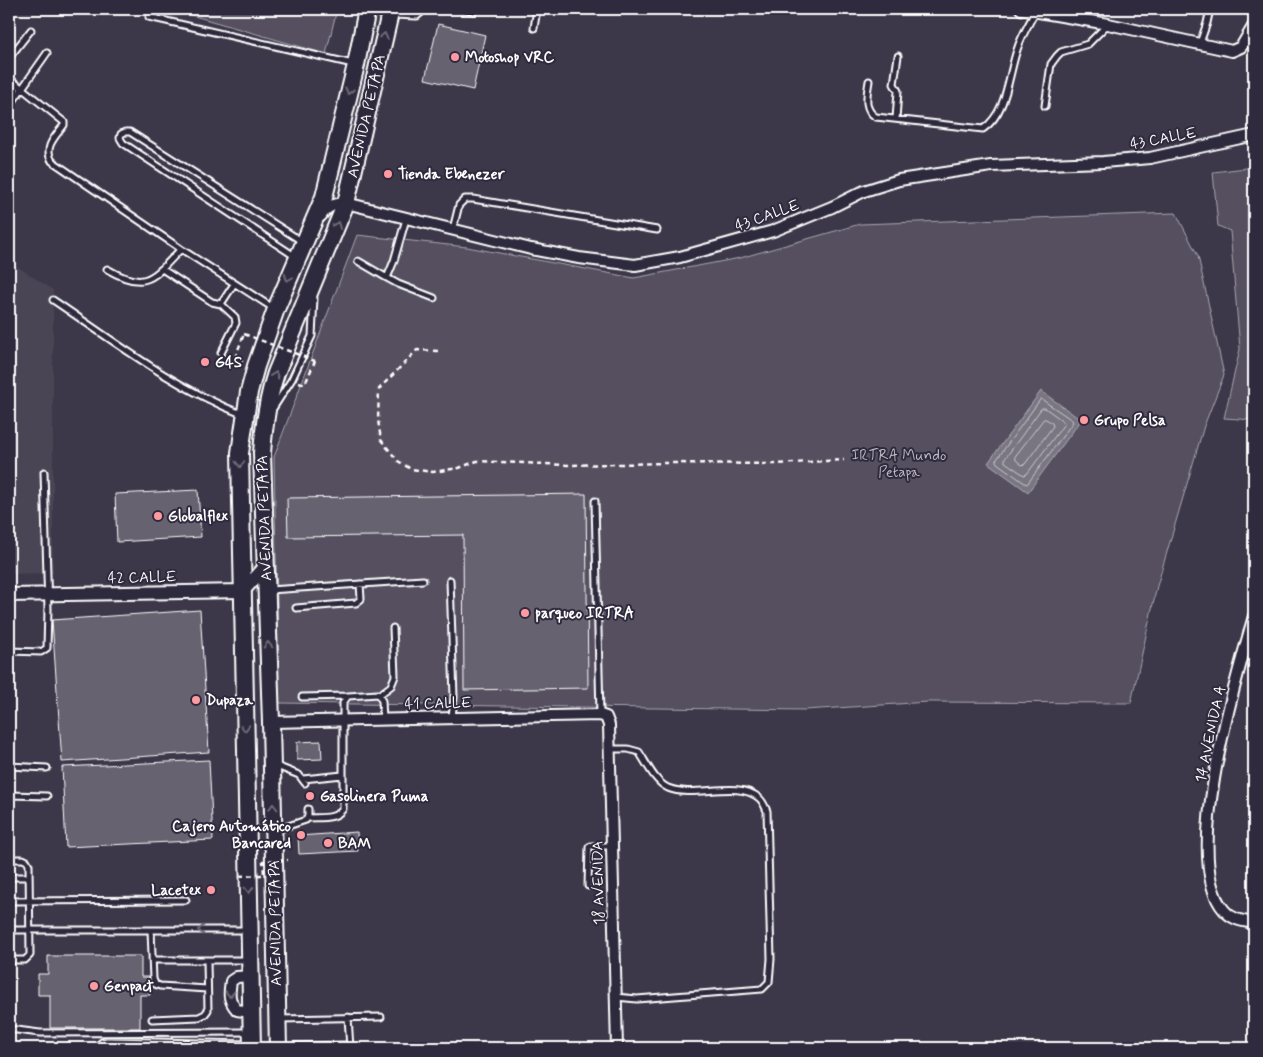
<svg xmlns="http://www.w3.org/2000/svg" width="1263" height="1057" viewBox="0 0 1263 1057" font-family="Mynerve,sans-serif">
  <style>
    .built { fill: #494455 }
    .green { fill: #555060; stroke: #aaa8b0 }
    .water { fill: #797682; stroke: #afadb4 }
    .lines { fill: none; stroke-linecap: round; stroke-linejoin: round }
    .shore { stroke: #c9c8cd; stroke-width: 1 }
    .building { fill: #666270; stroke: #fff }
    .service-casing { stroke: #fff; stroke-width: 9 }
    .minor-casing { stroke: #fff; stroke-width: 14 }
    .tertiary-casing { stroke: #fff; stroke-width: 16 }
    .primary-casing { stroke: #fff; stroke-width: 20 }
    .path { stroke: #fff; stroke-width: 2.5; stroke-dasharray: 5 4; stroke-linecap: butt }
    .service { stroke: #2f2a3d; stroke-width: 5 }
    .minor { stroke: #2f2a3d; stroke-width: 10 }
    .tertiary { stroke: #2f2a3d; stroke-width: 12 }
    .primary { stroke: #2f2a3d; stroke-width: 16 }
    .path-bridge { stroke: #fff; stroke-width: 2.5; stroke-dasharray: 5 4; stroke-linecap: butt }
    .oneway { stroke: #6d6a77 }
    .poi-dot { fill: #ff9aa2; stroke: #2f2a3d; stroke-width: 2 }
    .labels { text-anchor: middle; stroke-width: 4; stroke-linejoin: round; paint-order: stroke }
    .poi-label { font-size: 15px; font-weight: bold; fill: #fff; stroke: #2f2a3d; text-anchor: start }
    .street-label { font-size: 15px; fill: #fff; stroke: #2f2a3d }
    .park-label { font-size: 15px; fill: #bbb9bf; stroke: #2f2a3d }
  </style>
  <rect width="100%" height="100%" fill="#3c3749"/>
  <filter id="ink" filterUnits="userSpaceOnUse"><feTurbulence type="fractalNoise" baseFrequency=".02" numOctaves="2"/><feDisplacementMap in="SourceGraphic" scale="10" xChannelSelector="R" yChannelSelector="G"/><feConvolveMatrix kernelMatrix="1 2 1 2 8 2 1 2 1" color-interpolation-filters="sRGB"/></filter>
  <g filter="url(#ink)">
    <path class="built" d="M 9,261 L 53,290 L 53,573 L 9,574 Z"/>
    <path class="green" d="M 170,9 L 337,9 L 326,54 Z
      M 1254,167 L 1254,420 L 1224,418 L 1240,349 L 1230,231 L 1218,226 L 1213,172 Z
      M 1176,213 L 1198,256 L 1224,375 L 1204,426 L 1157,586 L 1131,703 L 928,702 L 805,710 L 279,703 L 274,457 L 357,235 L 467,247 L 634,278 L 740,258 L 860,224 Z"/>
    <path class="water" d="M 1041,391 L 1081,420 L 1028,492 L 988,463 Z"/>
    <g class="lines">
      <path class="shore" d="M 1041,399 L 1072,420 L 1073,422 L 1028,483 L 1026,484 L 997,463 L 996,461 Z
        M 1042,408 L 1045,408 L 1063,421 L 1064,424 L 1027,474 L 1024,475 L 1005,462 L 1005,459 Z
        M 1044,419 L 1046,419 L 1052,423 L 1053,426 L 1025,464 L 1022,465 L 1016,460 L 1015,457 Z"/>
    </g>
    <path class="building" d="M 438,24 L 485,35 L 473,90 L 425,79 Z
      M 198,490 L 201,537 L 117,542 L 115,494 Z
      M 586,494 L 588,688 L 464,690 L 463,535 L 288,537 L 287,498 Z
      M 200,610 L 209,752 L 62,762 L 52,620 Z
      M 321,741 L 322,759 L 297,760 L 297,742 Z
      M 209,760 L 213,840 L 66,847 L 62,767 Z
      M 357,832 L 358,851 L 299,854 L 298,836 Z
      M 48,956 L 141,956 L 141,977 L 150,977 L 150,995 L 140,995 L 140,1028 L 50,1028 L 50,995 L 38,995 L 38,974 L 48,974 Z
      M 348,1041 L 348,1048 L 293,1048 L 293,1042 Z"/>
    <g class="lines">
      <g class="service-casing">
        <path id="service" d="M 460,9 L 474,11
          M 393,15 L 417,16 L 425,9
          M 149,17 L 353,64
          M 534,28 L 537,9
          M 1200,43 L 1207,23 L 1210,9
          M 9,58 L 31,30
          M 9,78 L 64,122 L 64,125 C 56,136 43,147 52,161 L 181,249 L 273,308
          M 869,81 C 867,95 863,109 876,117 L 983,129 C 1008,112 1008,74 1018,47 C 1022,35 1029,24 1035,12
          M 1045,106 L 1051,64 L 1057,56 L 1061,52 L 1088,44 L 1108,24
          M 9,107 L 47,53
          M 896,119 L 898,91 L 894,84 L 898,56
          M 406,219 L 394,261 L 387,278 L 398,284 L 434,298
          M 453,229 L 459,205 L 465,199 L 473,199 L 657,230
          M 296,257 L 123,143 L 120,138 L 121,134 L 125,132 L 130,132 L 303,242
          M 358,261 L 387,278
          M 107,269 C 146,292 153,278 181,249
          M 162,269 L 212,302 L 221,304
          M 53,300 C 114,341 174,388 244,415
          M 221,353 L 236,323 L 235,317 L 221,304 L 234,284
          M 274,407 L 292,379 L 312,336 L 314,298
          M 595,501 L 600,715
          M 450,580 L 454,697 L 452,718
          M 269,590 L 423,580
          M 296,608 L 356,603 L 361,599 L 360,584
          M 9,651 L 41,652 L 47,648 L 48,609 L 44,472
          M 379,695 L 391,686 L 395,676 L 393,628
          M 302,697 L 348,696
          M 610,749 L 628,749 L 639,752 C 647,764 655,782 668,788 C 694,799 738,779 759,798 C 763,801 765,807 767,811 L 771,959 L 769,982 L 762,989 L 637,999 L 616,997
          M 274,765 L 299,775 L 305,783
          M 9,766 L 47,768
          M 303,779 L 343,775
          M 9,795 L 47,796
          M 307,818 C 320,817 335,820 343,809 L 343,703 L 348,696 L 378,694 L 382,701 L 383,720
          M 276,830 L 306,820 L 308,816 L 308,809
          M 9,859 L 23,859 L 27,861 L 29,865 L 30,955 L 25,960 L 9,960
          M 9,877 L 29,877
          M 588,886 L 589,847 L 591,846 L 612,846
          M 9,901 L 186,900
          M 9,930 L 248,930
          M 151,930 L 153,979 L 155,984 L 160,986 L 207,989
          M 152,960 L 247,960
          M 348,1017 L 350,1048
          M 152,1019 L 199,1017 L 205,1014 L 208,1010 L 207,961
          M 280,1019 L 381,1017
          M 9,1029 L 40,1033 L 249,1032
          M 95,1048 L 102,1042 L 107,1041 L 249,1044"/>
      </g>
      <g class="minor-casing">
        <path id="minor" d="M 1021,9 L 1108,24 L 1232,51 L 1241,47 L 1254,25
          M 321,216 C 327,206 334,204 346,203 L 531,249 L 579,258 L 635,265 L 680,257 L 773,231 L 832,207 L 864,191 L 899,180 L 991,166 L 1103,162 L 1150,158 L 1254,135
          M 1254,616 C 1237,676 1180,860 1224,910 C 1232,920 1243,921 1254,923
          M 271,722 L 600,715 L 606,717 L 609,725 L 617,1048
          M 250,976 L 237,977 L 231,981 C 229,994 228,1000 237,1010 L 250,1012"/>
      </g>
      <g class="tertiary-casing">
        <path id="tertiary" d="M 9,595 L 243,591 L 265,567"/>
      </g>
      <g class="primary-casing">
        <path id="primary" d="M 252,1048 L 240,453 L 249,392 L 256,366 L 276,309 L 324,197 L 356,65 L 367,9
          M 278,1048 L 271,722 L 262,453 C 264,425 267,400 276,373 L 346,203 L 391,9"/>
      </g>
      <path class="path" d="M 438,351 L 417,350 L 379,389 L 378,420 L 381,440 L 398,461 L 411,469 L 433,472 L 459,468 L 477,461 L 568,465 L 669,463 L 775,464 L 844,460
        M 243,361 L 235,358 L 244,334
        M 299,382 L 305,384 L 315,361"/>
      <use href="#service" class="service"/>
      <use href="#minor" class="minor"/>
      <use href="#tertiary" class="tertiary"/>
      <use href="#primary" class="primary"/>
      <path class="path-bridge" d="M 244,334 L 315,361
        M 239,876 L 264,875 L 263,861 L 288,860"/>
    </g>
    <defs><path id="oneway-chevron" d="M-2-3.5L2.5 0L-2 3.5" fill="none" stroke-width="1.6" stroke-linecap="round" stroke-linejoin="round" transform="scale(1.25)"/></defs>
    <g class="oneway">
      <use href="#oneway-chevron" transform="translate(384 36) rotate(-77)"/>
      <use href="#oneway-chevron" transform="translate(349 91) rotate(104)"/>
      <use href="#oneway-chevron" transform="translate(337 225) rotate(-68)"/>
      <use href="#oneway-chevron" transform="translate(288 278) rotate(112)"/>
      <use href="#oneway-chevron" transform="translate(275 375) rotate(-70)"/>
      <use href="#oneway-chevron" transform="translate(240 464) rotate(89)"/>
      <use href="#oneway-chevron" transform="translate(268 645) rotate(-92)"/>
      <use href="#oneway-chevron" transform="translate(245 728) rotate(89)"/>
      <use href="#oneway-chevron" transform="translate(273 807) rotate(-91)"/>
      <use href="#oneway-chevron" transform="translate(249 890) rotate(89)"/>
      <use href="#oneway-chevron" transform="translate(201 930) rotate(180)"/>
      <use href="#oneway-chevron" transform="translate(230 994) rotate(91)"/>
    </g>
  </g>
  <g class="poi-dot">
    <circle cx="455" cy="57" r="5"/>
    <circle cx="388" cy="174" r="5"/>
    <circle cx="205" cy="362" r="5"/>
    <circle cx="1084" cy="420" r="5"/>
    <circle cx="158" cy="516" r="5"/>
    <circle cx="525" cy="613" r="5"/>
    <circle cx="196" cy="700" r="5"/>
    <circle cx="310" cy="796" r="5"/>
    <circle cx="301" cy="835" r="5"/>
    <circle cx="328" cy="843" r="5"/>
    <circle cx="211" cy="890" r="5"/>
    <circle cx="94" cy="986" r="5"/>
  </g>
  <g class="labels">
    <g class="poi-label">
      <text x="465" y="62">Motoshop VRC</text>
      <text x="398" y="179">Tienda Ebenezer</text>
      <text x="215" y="367">G4S</text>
      <text x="1094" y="425">Grupo Pelsa</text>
      <text x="168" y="521">Globalflex</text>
      <text x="535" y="618">parqueo IRTRA</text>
      <text x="206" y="705">Dupaza</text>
      <text x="320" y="801">Gasolinera Puma</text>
      <text x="291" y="831" text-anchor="end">Cajero Automático<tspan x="291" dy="17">Bancared</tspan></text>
      <text x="338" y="848">BAM</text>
      <text x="201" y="895" text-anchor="end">Lacetex</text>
      <text x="104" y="991">Genpact</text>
    </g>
    <g class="street-label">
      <text transform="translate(366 116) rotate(-77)" y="5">AVENIDA PETAPA</text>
      <text transform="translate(1163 138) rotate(-10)" y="5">43 CALLE</text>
      <text transform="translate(767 215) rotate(-19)" y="5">43 CALLE</text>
      <text transform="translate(264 518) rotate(-92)" y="5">AVENIDA PETAPA</text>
      <text transform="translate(142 577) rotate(-1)" y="5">42 CALLE</text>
      <text transform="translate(438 703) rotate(-1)" y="5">41 CALLE</text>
      <text transform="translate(1210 734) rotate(-78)" y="5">14 AVENIDA A</text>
      <text transform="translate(598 883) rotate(-91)" y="5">18 AVENIDA</text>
      <text transform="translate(275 923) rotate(-91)" y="5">AVENIDA PETAPA</text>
    </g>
    <g class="park-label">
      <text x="899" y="460">IRTRA Mundo<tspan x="899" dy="17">Petapa</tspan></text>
    </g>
  </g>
  <rect width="1263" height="1057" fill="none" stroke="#2f2a3d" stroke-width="30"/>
  <rect x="15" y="15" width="1233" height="1027" fill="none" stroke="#fff" stroke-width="2" filter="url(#ink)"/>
</svg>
